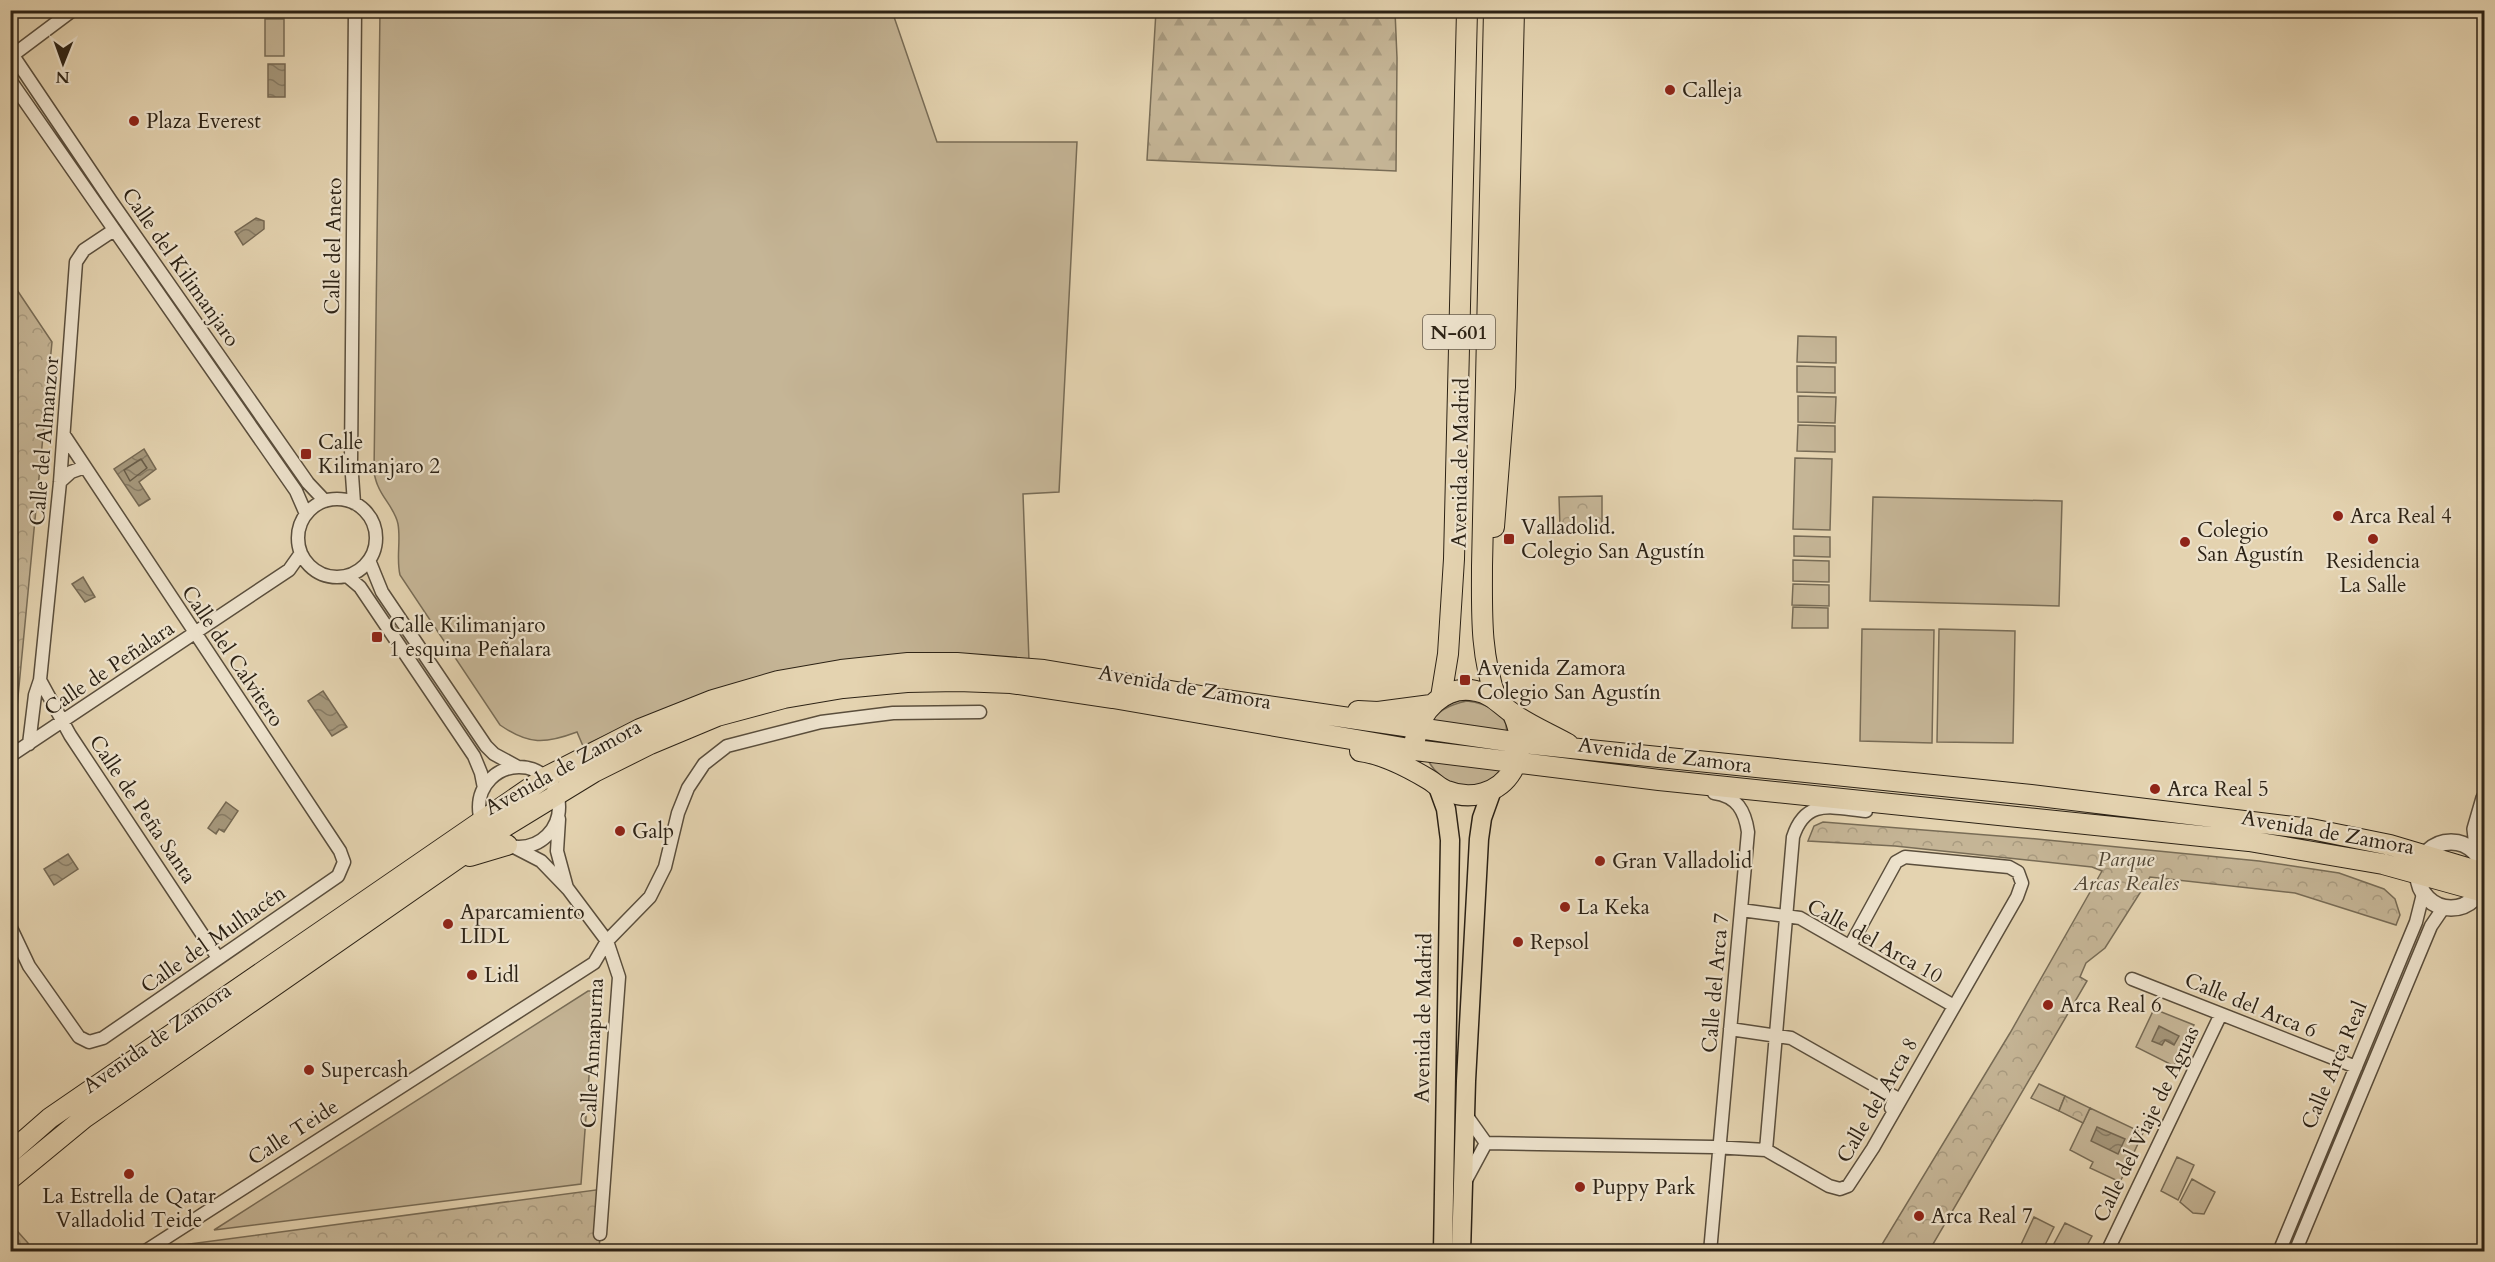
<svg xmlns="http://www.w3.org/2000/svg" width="2495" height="1262" viewBox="0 0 2495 1262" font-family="Cardo,serif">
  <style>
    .grass { fill: #c5b596; stroke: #786c56; stroke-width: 1.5 }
    .forest { fill: url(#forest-firs); stroke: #786c56; stroke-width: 1.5 }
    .park { fill: url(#park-crowns); stroke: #786c56; stroke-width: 1.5 }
    .water { fill: url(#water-waves); stroke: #756852; stroke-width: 1.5 }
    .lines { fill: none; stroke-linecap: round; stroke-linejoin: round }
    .shore { stroke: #685c48; stroke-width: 1.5 }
    .canal { stroke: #a5977b; stroke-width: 14 }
    .minor-casing { stroke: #5a4e3c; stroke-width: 15 }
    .tertiary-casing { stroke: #5a4e3c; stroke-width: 18 }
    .primary-casing { stroke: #2c2215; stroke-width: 21 }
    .trunk-casing { stroke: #2c2215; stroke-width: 22 }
    .minor { stroke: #ede2cc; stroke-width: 12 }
    .tertiary { stroke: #ede2cc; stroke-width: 15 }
    .primary { stroke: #e4d3b0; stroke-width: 18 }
    .trunk { stroke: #e4d3b0; stroke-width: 20 }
    .poi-dot { fill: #8f2418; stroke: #ede2cc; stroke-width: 2 }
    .labels { text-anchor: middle; stroke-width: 4.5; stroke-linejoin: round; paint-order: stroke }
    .shield { fill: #ede2cc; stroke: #665c4c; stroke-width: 1.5 }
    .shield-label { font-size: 20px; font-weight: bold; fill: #2c2215 }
    .poi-label { font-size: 21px; fill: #2c2215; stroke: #ede2cc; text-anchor: start }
    .street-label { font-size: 21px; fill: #2c2215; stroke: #ede2cc }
    .park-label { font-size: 21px; font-style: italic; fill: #524735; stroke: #ede2cc }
  </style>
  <defs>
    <pattern id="forest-firs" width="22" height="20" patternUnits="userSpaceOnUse" patternTransform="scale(1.5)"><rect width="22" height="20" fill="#c5b596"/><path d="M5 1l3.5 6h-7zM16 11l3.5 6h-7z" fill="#a99b80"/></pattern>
    <pattern id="park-crowns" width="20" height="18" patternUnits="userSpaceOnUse" patternTransform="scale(1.5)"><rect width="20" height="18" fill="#c5b596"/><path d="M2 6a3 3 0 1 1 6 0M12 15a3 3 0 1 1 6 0" fill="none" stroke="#a99b80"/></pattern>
    <pattern id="water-waves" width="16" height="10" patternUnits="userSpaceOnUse" patternTransform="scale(1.5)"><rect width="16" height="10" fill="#a5977b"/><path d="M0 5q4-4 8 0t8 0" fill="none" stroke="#877b64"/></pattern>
  </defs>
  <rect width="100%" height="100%" fill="#e4d3b0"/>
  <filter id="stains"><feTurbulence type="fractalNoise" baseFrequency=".00333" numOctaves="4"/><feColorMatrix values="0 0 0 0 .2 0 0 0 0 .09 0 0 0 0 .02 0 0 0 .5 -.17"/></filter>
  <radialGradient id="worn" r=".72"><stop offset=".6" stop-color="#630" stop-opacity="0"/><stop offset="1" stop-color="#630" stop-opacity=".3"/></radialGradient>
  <path class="grass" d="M 380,11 L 892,11 L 937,142 L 1077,142 L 1059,492 L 1023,494 L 1029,661 L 724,688 L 657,712 L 583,746 L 577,732 C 545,744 529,745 500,725 L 400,575 C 396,558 401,541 398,524 C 395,509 383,499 378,486 C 376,482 375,477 374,473 Z
    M 265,19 L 284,19 L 284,56 L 265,56 Z
    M 1798,336 L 1836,337 L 1836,363 L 1797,362 Z
    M 1797,366 L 1835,367 L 1835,393 L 1797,392 Z
    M 1798,396 L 1836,397 L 1835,423 L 1798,422 Z
    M 1798,425 L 1835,426 L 1835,452 L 1797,451 Z
    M 1795,458 L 1832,459 L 1830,530 L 1793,529 Z
    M 1873,497 L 2062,501 L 2059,606 L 1870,601 Z
    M 1794,536 L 1830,537 L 1830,557 L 1794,556 Z
    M 1793,560 L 1829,561 L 1829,582 L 1793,581 Z
    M 1793,584 L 1829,585 L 1829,606 L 1792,605 Z
    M 1793,607 L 1828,608 L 1828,628 L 1792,628 Z
    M 1862,629 L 1934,630 L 1932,743 L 1860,741 Z
    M 1939,629 L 2015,631 L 2013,743 L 1937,742 Z
    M 1467,701 C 1484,703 1511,713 1506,735 L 1428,725 C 1437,710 1451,704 1467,701 Z
    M 1426,756 L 1503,766 C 1485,801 1439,788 1426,756 Z
    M 588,991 L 593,991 L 595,996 L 581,1184 L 214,1230 Z
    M 2154,1009 L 2194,1025 L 2174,1066 L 2136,1047 Z
    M 2039,1084 L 2065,1096 L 2059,1111 L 2031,1098 Z
    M 2090,1108 L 2143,1133 L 2120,1182 L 2090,1168 L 2093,1162 L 2070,1150 Z
    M 2177,1157 L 2194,1165 L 2178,1200 L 2161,1191 Z
    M 2192,1179 L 2215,1192 L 2204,1214 L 2193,1213 L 2180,1202 Z
    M 2034,1217 L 2054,1227 L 2042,1251 L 2018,1251 Z
    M 2065,1223 L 2092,1236 L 2084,1251 L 2050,1251 Z"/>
  <path class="forest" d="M 1156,11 L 1395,11 L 1397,58 L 1396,171 L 1147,160 Z"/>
  <path class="park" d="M 11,281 L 52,342 L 15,728 L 11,740 Z
    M 1602,496 L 1602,526 L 1560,527 L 1559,497 Z
    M 1823,822 L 2037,839 L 2259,861 L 2339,873 L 2384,889 L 2395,899 L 2400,915 L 2396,925 L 2295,893 L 2150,877 L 2105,948 L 2086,963 L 2080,977 L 2087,981 L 1929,1251 L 1878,1251 L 2010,1033 L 2102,871 L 2092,867 L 1895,846 L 1808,841 L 1814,826 Z
    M 2065,1096 L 2090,1108 L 2083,1123 L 2059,1111 Z
    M 603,1189 L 599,1251 L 157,1252 L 182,1245 Z
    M 11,1224 L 28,1243 L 29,1251 L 11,1251 Z"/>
  <path class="water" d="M 268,64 L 285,64 L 285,97 L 268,97 Z
    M 256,218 L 264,221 L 264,229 L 243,245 L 235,232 Z
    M 144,449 L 156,469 L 139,482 L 150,499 L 139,506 L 114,469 Z
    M 83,577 L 95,597 L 85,602 L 72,584 Z
    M 323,691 L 347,727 L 332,736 L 308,701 Z
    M 226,802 L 238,811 L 224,832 L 219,829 L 216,834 L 208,828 Z
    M 68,854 L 78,869 L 54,885 L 44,869 Z
    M 2159,1026 L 2179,1036 L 2174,1045 L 2165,1040 L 2162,1045 L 2152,1041 Z
    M 2097,1127 L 2125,1139 L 2118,1154 L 2091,1141 Z"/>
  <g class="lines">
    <path class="shore" d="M 141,459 L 147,468 L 130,481 L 124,470 Z"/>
    <path class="canal" d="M 10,1240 L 14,1244 L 15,1252"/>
    <g class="minor-casing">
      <path id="minor" d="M 10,51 L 111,201 L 308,483 L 325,501
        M 13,55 L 73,10
        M 10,80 L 296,491 L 306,514
        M 60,482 L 71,472 L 85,467
        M298 538a39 39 0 1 1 78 0a39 39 0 1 1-78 0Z
        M 354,503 L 351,461 L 355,10
        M 369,560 L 382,592 L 486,746 L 494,754 L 518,767
        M 347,576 L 360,587 L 474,756 L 481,773 L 484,788
        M 40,680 L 70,735 L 218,958
        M 29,744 L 35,695 L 40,680 L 60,482 L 76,262 L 84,250 L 114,230
        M 10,756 L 289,570 L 301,553
        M479 807a40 40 0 1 1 80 0a40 40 0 1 1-80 0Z
        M 559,819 L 557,851 L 567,888
        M 512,846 L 541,861 L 568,889 L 607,941 L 619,977 L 600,1234
        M 1741,910 L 1800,918 L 1954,1006
        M 10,926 L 29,966 L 79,1037 L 89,1042 L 103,1038 L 338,876 L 344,862 L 340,851 L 64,435
        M 2132,979 L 2356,1067
        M 1730,1029 L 1791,1038 L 1895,1097 L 1891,1108
        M 1464,1112 L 1486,1143
        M 1486,1143 L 1713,1147 L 1766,1150 L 1829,1186 L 1840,1189 L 1848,1186 L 1873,1148 L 2017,897 L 2022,883 L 2018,872 L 2009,867 L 1905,857 L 1896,862 L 1850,946
        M 1766,1150 L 1793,837 C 1806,797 1833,808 1866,811
        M 1465,1182 L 1486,1143
        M 144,1252 L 594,963 L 607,941 L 650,897 L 665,867 L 678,813 L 688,788 L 704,764 L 727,746 L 821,722 L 893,713 L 980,712
        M 1710,1252 L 1748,832 C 1745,811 1737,796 1714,793
        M 2107,1252 L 2221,1014
        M 2279,1252 L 2416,922 L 2423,894
        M 2295,1252 L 2431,926 L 2444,907"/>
    </g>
    <g class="tertiary-casing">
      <path id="tertiary" d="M2418 875a33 33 0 1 1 66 0a33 33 0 1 1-66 0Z
        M 2478,856 L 2475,829 L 2484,798"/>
    </g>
    <g class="primary-casing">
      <path id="primary" d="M 1438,787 L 1446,809 L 1450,840 L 1443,1252
        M 1461,1252 L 1466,1081 L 1479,839 L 1482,818 L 1492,790"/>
    </g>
    <g class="trunk-casing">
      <path id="trunk" d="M 1494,10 L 1482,566 C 1482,612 1480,654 1496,698
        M 1494,527 L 1505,387 L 1514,10
        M 1441,697 L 1448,654 L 1454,559 L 1467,10
        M 1358,711 L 1378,712 L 1431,705
        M 1415,740 C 1419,712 1444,684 1476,691 C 1493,694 1501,706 1515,715 C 1531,726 1550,734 1568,744
        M 1360,751 C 1382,754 1408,767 1428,779 C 1435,783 1440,789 1447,791 C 1471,801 1499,793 1512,771 C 1523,752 1522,734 1513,714
        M 470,856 L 507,845
        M 10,1153 L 50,1118 L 546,777 L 640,729 L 713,700 L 778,681 L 841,670 L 908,663 L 957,663 L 1044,670 L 1213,698 L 1521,743 L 2031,795 L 2311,829 L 2390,845 L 2484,873
        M 10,1179 L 84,1118 L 491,835 L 594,772 L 650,744 L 717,716 L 784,698 L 843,688 L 907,682 L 958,681 L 1011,683 L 1113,698 L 1415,750 L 1659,780 L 2249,841 L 2383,864 L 2484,892"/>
    </g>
    <use href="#minor" class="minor"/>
    <use href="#tertiary" class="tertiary"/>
    <use href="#primary" class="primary"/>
    <use href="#trunk" class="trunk"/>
  </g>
  <g class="poi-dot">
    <circle cx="1670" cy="90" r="6"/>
    <circle cx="134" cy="121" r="6"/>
    <rect x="300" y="448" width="12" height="12" rx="3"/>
    <circle cx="2338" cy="516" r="6"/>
    <rect x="1503" y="533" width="12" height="12" rx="3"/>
    <circle cx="2373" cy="539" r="6"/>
    <circle cx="2185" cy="542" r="6"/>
    <rect x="371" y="631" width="12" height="12" rx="3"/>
    <rect x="1459" y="674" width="12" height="12" rx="3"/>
    <circle cx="2155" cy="789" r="6"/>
    <circle cx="620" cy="831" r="6"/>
    <circle cx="1600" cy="861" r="6"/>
    <circle cx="1565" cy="907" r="6"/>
    <circle cx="448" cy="924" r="6"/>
    <circle cx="1518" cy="942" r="6"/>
    <circle cx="472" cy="975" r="6"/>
    <circle cx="2048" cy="1005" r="6"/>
    <circle cx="309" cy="1070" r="6"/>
    <circle cx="129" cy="1174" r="6"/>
    <circle cx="1580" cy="1187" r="6"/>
    <circle cx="1919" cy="1216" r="6"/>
  </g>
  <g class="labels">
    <rect class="shield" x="1423" y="315" width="72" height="34" rx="4.5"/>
    <g class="shield-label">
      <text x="1459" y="339">N-601</text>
    </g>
    <g class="poi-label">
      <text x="1682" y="97">Calleja</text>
      <text x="146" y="128">Plaza Everest</text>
      <text x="318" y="449">Calle<tspan x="318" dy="24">Kilimanjaro 2</tspan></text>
      <text x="2350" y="523">Arca Real 4</text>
      <text x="1521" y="534">Valladolid.<tspan x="1521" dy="24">Colegio San Agustín</tspan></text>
      <text x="2197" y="537">Colegio<tspan x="2197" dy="24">San Agustín</tspan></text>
      <text x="2373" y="568" text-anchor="middle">Residencia<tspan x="2373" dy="24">La Salle</tspan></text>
      <text x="389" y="632">Calle Kilimanjaro<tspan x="389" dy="24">1 esquina Peñalara</tspan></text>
      <text x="1477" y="675">Avenida Zamora<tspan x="1477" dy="24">Colegio San Agustín</tspan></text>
      <text x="2167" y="796">Arca Real 5</text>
      <text x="632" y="838">Galp</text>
      <text x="1612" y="868">Gran Valladolid</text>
      <text x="1577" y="914">La Keka</text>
      <text x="460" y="919">Aparcamiento<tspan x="460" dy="24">LIDL</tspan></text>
      <text x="1530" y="949">Repsol</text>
      <text x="484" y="982">Lidl</text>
      <text x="2060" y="1012">Arca Real 6</text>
      <text x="321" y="1077">Supercash</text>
      <text x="1592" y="1194">Puppy Park</text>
      <text x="129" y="1203" text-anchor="middle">La Estrella de Qatar<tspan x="129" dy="24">Valladolid Teide</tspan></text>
      <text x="1931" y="1223">Arca Real 7</text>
    </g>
    <g class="street-label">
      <text transform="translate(333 246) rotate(-89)" y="7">Calle del Aneto</text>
      <text transform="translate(181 267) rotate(55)" y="7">Calle del Kilimanjaro</text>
      <text transform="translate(44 441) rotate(-85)" y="7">Calle del Almanzor</text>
      <text transform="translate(1460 463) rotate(-89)" y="7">Avenida de Madrid</text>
      <text transform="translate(233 656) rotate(56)" y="7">Calle del Calvitero</text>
      <text transform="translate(109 668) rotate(-34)" y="7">Calle de Peñalara</text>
      <text transform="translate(1185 687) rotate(10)" y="7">Avenida de Zamora</text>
      <text transform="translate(1665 755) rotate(7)" y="7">Avenida de Zamora</text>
      <text transform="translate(563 767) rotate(-29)" y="7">Avenida de Zamora</text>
      <text transform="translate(143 809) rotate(56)" y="7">Calle de Peña Santa</text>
      <text transform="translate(2328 832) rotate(10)" y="7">Avenida de Zamora</text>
      <text transform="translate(213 939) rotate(-35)" y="7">Calle del Mulhacén</text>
      <text transform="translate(1875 941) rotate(29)" y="7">Calle del Arca 10</text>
      <text transform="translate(1715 983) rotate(-85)" y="7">Calle del Arca 7</text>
      <text transform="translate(2251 1005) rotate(22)" y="7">Calle del Arca 6</text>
      <text transform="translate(1423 1018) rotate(-89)" y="7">Avenida de Madrid</text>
      <text transform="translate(157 1038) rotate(-35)" y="7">Avenida de Zamora</text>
      <text transform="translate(592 1053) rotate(-87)" y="7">Calle Annapurna</text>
      <text transform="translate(2334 1065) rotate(-67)" y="7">Calle Arca Real</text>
      <text transform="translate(1877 1100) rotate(-60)" y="7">Calle del Arca 8</text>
      <text transform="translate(2146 1124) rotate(-64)" y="7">Calle del Viaje de Aguas</text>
      <text transform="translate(293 1132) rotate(-33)" y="7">Calle Teide</text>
    </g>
    <g class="park-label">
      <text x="2126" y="866">Parque<tspan x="2126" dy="24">Arcas Reales</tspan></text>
    </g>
  </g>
  <rect width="2495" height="1262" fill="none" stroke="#e4d3b0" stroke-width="36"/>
  <rect x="12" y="12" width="2471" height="1238" fill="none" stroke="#2c2215" stroke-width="3"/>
  <rect x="18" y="18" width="2459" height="1226" fill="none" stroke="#2c2215" stroke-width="1.5"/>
  <g transform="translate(63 63) rotate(181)" stroke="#ede2cc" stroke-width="4.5" paint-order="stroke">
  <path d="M0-4.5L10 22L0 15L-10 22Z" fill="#2c2215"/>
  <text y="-9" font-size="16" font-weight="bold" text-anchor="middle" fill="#2c2215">N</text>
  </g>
  <rect width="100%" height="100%" filter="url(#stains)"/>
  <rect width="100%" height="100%" fill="url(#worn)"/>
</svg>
